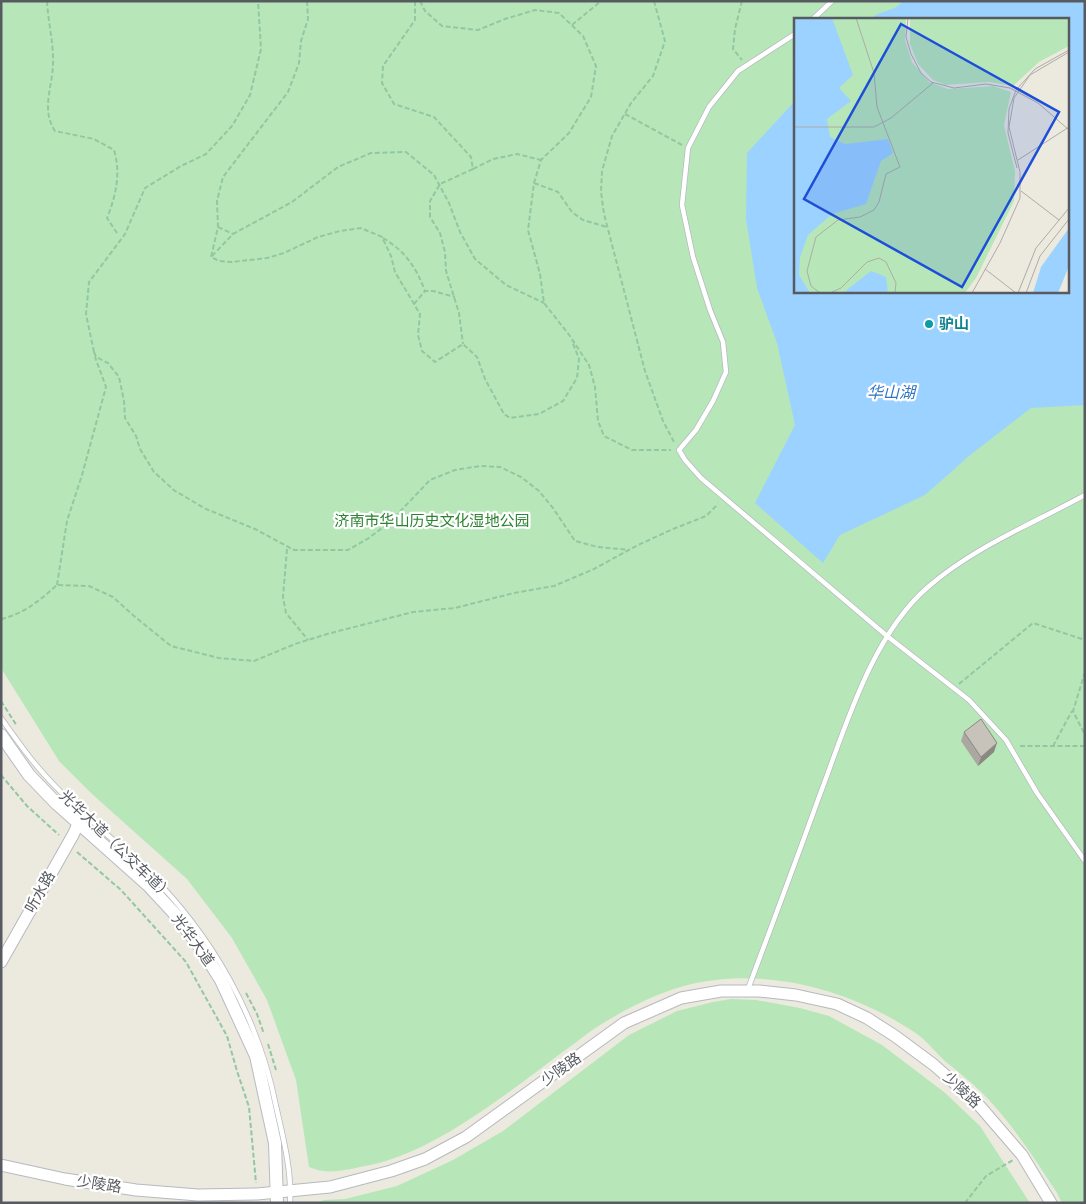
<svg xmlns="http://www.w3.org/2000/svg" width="1086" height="1204" viewBox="0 0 1086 1204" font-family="Cabin,'Noto Sans SC',sans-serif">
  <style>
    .green { fill: #b7e7b8; fill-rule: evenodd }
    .water { fill: #9bd2ff }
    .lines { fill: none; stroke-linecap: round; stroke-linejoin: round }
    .service-casing { stroke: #b6b9bf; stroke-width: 6 }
    .tertiary-casing { stroke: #b6b9bf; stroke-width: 13 }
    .secondary-casing { stroke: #b7bbc2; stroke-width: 14 }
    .path { stroke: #91c8a2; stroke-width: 2; stroke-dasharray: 5 2.5; stroke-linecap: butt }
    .service { stroke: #fff; stroke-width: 4.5 }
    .tertiary { stroke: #fff; stroke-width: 11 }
    .secondary { stroke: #fff; stroke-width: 12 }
    .wall { fill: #aba8a1 }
    .shaded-wall { fill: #8b8883 }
    .building { fill: #c7c3bb; stroke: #8b8883 }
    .culture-dot { fill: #0f9aa8; stroke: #fff; stroke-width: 2 }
    .labels { text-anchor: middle; stroke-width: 4.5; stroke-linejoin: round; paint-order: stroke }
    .culture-label { font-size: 15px; font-weight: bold; fill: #0d838f; stroke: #fff; text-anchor: start }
    .park-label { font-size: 15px; fill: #2d8332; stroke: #fff }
    .street-label { font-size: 15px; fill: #575b61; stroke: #fff }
    .water-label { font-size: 16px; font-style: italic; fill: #3376c2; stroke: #fff }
    .inset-river { fill: none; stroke: #9bd2ff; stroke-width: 2.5 }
    .inset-road { fill: none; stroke: #acaca8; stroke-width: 1 }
    .view { fill: #1d4ed8; fill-opacity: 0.15; stroke: #1d4ed8; stroke-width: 2.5 }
    .inset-edge { fill: none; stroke: #575b61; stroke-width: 2.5 }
  </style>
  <rect width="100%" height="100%" fill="#ece9de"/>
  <path class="green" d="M 1,1 L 1085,1 L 1085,1203 L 1062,1203 L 1057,1193 C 1036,1161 1015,1128 989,1100 C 976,1086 961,1074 946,1062 C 936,1053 928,1042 917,1034 C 851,989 763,965 684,986 C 655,994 626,1009 600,1025 C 587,1033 576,1043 564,1051 C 510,1091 436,1152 370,1165 C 348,1169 330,1176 309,1167 L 296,1080 L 267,1000 L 232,938 L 187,879 L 92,794 L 59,761 L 1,668 ZM 795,19 L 1067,19 L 1067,291 L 795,291 Z
    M 731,999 L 756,1000 L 800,1008 L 829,1016 L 882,1045 L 944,1092 L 980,1126 L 1030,1203 L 317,1203 L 324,1200 L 345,1199 L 397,1186 L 453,1160 L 503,1131 L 629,1035 L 677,1011 L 713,1002 Z"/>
  <path class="water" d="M 902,1 L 1085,1 L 1085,405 L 1031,408 L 969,456 L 925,495 L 840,535 L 823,563 L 755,503 L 795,425 L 777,343 L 757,288 L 746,219 L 747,153 L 795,101 L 795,291 L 1067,291 L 1067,19 L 871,19 C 879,10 896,12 902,1 Z"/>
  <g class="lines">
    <g class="service-casing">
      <path id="service" d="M 813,19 L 832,1
        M 795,34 L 738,71 L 709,107 L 688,148 L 682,205 L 693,257 L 710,310 L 723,342 L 726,372 L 713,401 L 696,430 L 679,450 L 685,460 L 701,478 L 887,636 L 969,700 L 1006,740 L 1037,793 L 1085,861
        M 1,718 C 18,742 35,766 55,786 C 84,816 117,842 147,871 C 212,935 258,1016 276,1106 C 283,1137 292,1171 290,1203
        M 748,989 C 772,925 796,861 819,797 C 845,729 871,636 928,587 C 974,547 1032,524 1085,495"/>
    </g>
    <g class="tertiary-casing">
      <path id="tertiary" d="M 1,962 L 73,835 L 79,822
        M 1,1165 L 65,1179 L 136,1190 L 198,1195 L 257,1194 L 330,1187 L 391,1171 L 425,1159 L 466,1137 L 624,1023 L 681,998 L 721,991 L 759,991 L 796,995 L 837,1004 L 867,1018 L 895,1036 L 934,1065 L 978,1104 L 1022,1155 L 1051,1203"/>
    </g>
    <g class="secondary-casing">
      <path id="secondary" d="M 1,735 L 29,775 L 56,803 L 148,885 L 174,913 L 200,947 L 221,980 L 256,1056 L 275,1143 L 277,1203"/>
    </g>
    <path class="path" d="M 47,1 C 48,21 53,40 53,59 C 54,85 40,108 55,131 L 94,139 L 114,150 C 121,173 116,196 107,218 L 117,233
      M 307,1 L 308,19 L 301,41 L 299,63 L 288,92 L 223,177 L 217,201 L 218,227 L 211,257 L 219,261 L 232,262 L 267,258 L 284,253 L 318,237 L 340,231 L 361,228 L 382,237 L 391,256 L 395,272 L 420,314 L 418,335 L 422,351 L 435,362 L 463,344 L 477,357 L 485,379 L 504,414 L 510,418 L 539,414 L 563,401 L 577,378 L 579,359 L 572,341
      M 415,1 L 415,20 L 383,66 L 382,83 L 394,104 L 434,117 L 471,157 L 473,169 L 440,184 L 430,201 L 430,217 L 440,233 L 445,252 L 446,271 L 459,313 L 463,344
      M 420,1 L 425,11 L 442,26 L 478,30 L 505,19 L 535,10 L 559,13 L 583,36 L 596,66 L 591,97 L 569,133 L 541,160 L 534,183 L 528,230 L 540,274 L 544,303 L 570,336 L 589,365 L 595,387 L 598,421 L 604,436 L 632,450 L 671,450
      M 654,1 L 665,41 L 653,76 L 631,103 L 612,136 L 602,171 L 601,192 L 604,214 L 645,371 L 663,421 L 675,444
      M 742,1 L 735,29 L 733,49 L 742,60
      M 572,25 L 601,1
      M 625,114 L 682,145
      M 473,169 L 493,159 L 517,154 L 541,160
      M 534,183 L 558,192 L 572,212 L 583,220 L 607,227
      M 218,227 L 233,234
      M 383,238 C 405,251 416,267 425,291 L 433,291 L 455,297
      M 212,256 L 233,234 L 292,202 L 338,167 L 371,153 L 406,152 L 434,175 L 449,203 L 460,232 L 475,259 L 506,285 L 544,303
      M 414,304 L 425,291
      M 94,352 L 96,357 L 108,363 L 119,377 L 124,401 L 125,418 L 136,436 L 140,449 L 154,472 L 175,491 L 206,509 L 255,529 L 294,550 L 348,550 L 369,538 L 391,521 L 430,480 L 455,470 L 480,466 L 500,467 L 521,477 L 539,491 L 553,508 L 575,541 L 598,547 L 630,550
      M 94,352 L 86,314 L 89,282 L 125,234 L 145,188 L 181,166 L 206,154 L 232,126 L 250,95 L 261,49 L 258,1
      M 287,549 L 283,597 L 286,613 L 308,640
      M 57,585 L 67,521 L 82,475 L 106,387 L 95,357
      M 1,619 C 24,614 40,600 57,585 L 89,586 L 113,597 L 134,616 L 171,646 L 219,658 L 254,661 L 295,644 L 327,634 L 413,612 L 455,608 L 514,593 L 554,586 L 594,569 L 638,545 L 673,529 L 706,516 L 718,504
      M 1085,672 L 1073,711 L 1085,735
      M 959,684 L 1033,623 L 1085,640
      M 1,701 L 17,726
      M 1020,746 L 1085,746
      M 1053,746 L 1072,711
      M 1,775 L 27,806 L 59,835
      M 77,852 L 121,890 L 186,962 L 227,1036 L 237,1071 L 249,1107 L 256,1183
      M 246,993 L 257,1014 L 264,1034
      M 268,1044 L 276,1070
      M 965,1203 L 986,1176 L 1013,1160"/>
    <use href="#service" class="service"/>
    <use href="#tertiary" class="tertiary"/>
    <use href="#secondary" class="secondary"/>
  </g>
  <path class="wall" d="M 964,732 L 994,752 L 978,766 L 961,741 Z"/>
  <path class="shaded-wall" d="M 997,743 L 994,752 L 978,766 L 981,757 Z"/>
  <path class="building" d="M 981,719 L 997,743 L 981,757 L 964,732 Z"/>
  <circle class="culture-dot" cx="929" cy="324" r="5"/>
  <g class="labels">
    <g class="culture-label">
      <text x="939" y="329">驴山</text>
    </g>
    <g class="park-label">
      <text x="432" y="526">济南市华山历史文化湿地公园</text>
    </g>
    <g class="street-label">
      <text transform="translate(116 845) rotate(44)" y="5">光华大道（公交车道）</text>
      <text transform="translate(40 892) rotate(-61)" y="5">听水路</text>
      <text transform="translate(193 940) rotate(54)" y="5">光华大道</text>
      <text transform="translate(561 1069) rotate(-35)" y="5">少陵路</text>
      <text transform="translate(962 1090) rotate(43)" y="5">少陵路</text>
      <text transform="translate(99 1184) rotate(9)" y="5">少陵路</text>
    </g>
    <g class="water-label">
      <text x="891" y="398">华山湖</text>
    </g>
  </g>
  <g transform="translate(794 18)">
    <rect width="275" height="275" fill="#ece9de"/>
    <path d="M 0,0 L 112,0 L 111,22 L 118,44 L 135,64 L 154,71 L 199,68 L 217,74 L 210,107 L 221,153 L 220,183 L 182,260 L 171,275 L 0,275 ZM 116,0 L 275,0 L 275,28 L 245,44 L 219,68 L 195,64 L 151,67 L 139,62 L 124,46 L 116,26 Z" fill="#b7e7b8"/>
    <path d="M 0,0 L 38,0 L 59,57 L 45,70 L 57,83 L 33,101 L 36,119 L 51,126 L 94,121 L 99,135 L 87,143 L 72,186 L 38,196 L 14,217 L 6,239 L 5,257 L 16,275 L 0,275 ZM 275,210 L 275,248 L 264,275 L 239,275 L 247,249 ZM 77,253 L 92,259 L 94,275 L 49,275 Z" fill="#9bd2ff"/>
    <path class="inset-river" d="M 0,17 L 11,81 L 0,134"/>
    <path class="inset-road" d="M 114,0 L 112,19 L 117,36 L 127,55 L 137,64 L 160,70 L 192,66 L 216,70 L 244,85 L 275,112M 0,109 L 80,109 L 97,100 L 139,65M 224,142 L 275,109M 223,150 L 214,115 L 215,91 L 222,72 L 241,51 L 275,32M 227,173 L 265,202M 191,251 L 222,275M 26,275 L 17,268 L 13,253 L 22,219 L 44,202 L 66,199 L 80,192 L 85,184 L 92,156 L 106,149 L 83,89 L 80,55 L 62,0M 36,275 L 47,270 L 73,244 L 85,240 L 92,244 L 102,265 L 101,275M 178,275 L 206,225 L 226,180 L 226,154 L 215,109 L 220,80 L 236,57 L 275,34M 224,275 L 242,230 L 275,190M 232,275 L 246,238 L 275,201"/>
    <path class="view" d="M 107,6 L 265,94 L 168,269 L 10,181 Z"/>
    <rect width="275" height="275" class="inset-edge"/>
  </g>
  <rect width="1086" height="1204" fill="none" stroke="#575b61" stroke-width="5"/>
</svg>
